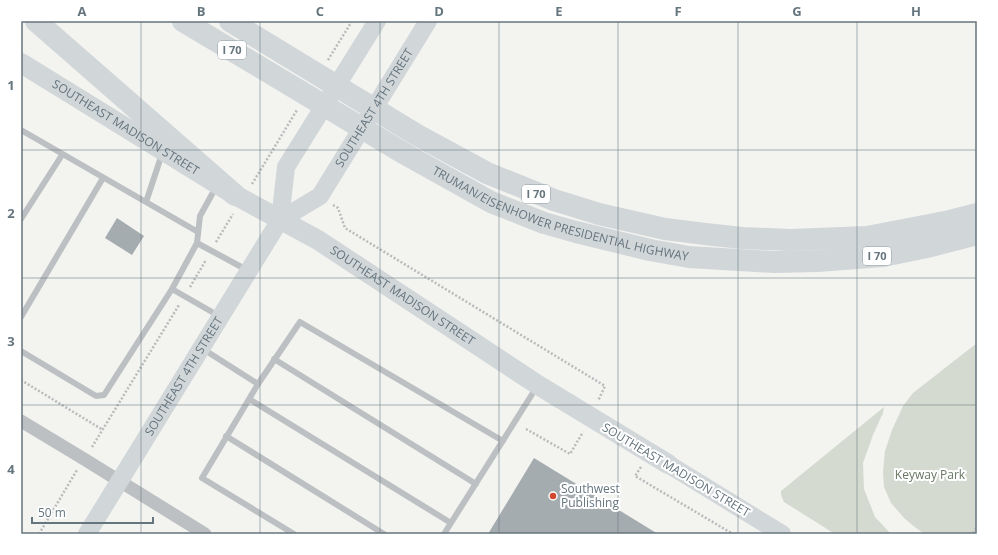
<svg xmlns="http://www.w3.org/2000/svg" width="998" height="555" viewBox="0 0 998 555" font-family="'Open Sans',sans-serif">
  <style>
    .green { fill: #d5dad1 }
    .building { fill: #a5acb0 }
    .lines { fill: none; stroke-linecap: round; stroke-linejoin: round }
    .path { stroke: #b8bbbc; stroke-width: 2.5; stroke-dasharray: 2 2; stroke-linecap: butt }
    .lane { stroke: #bcc0c3; stroke-width: 6 }
    .street { stroke: #bcc0c3; stroke-width: 13 }
    .secondary { stroke: #d1d6d9; stroke-width: 18 }
    .primary { stroke: #d1d6d9; stroke-width: 20 }
    .highway { stroke: #d1d6d9; stroke-width: 22 }
    .grid { fill: none; stroke: #65757e; stroke-width: 1; stroke-opacity: 0.55 }
    .poi-dot { fill: #d14931; stroke: #fff; stroke-width: 1.5 }
    .labels { text-anchor: middle; stroke-width: 4; stroke-linejoin: round; paint-order: stroke }
    .shield { fill: #fff; stroke: #939ea5; stroke-width: 1 }
    .shield-label { font-size: 11px; font-weight: bold; fill: #65757e }
    .street-label { font-size: 12px; fill: #65757e; stroke: #fff }
    .park-label { font-size: 12px; fill: #687663; stroke: #fff }
    .poi-label { font-size: 12px; fill: #65757e; stroke: #fff; text-anchor: start }
    .neatline { fill: none; stroke: #65757e; stroke-width: 1.5 }
    .grid-label { font-size: 13px; text-anchor: middle; font-weight: bold; fill: #65757e }
  </style>
  <rect width="100%" height="100%" fill="#f3f3f0"/>
  <path class="green" d="M 977,343 L 977,534 L 925,534 L 916,528 L 904,518 L 891,503 L 884,487 L 883,472 L 885,451 L 892,430 L 903,406 L 913,393 Z
    M 884,407 L 883,413 L 873,435 L 863,463 L 864,489 L 875,517 L 891,534 L 835,534 L 784,502 L 781,495 L 781,491 Z"/>
  <path class="building" d="M 117,218 L 144,236 L 132,255 L 105,238 Z
    M 534,458 L 658,534 L 488,534 Z"/>
  <g class="lines">
    <path class="path" d="M 328,60 L 352,21
      M 252,184 L 297,110
      M 333,205 L 338,208 L 345,228 L 605,386 L 598,401
      M 216,242 L 233,214
      M 190,287 L 206,260
      M 21,380 L 103,430
      M 526,429 L 570,454 L 583,432
      M 92,447 L 179,305
      M 641,467 L 635,476 L 733,534
      M 39,534 L 77,470
      M 969,534 L 974,532 L 977,526"/>
    <path class="lane" d="M 21,130 L 198,232
      M 146,202 L 162,154
      M 21,219 L 62,155
      M 197,243 L 247,270
      M 172,289 L 219,316
      M 21,317 L 103,178
      M 203,349 L 258,384 L 300,322 L 503,441
      M 21,351 L 96,396 L 104,395 L 172,289 L 197,243 L 200,216 L 216,187
      M 274,359 L 476,484
      M 258,384 L 202,478 L 294,534
      M 249,399 L 451,523
      M 226,436 L 384,534
      M 444,534 L 536,388"/>
    <path class="street" d="M 21,421 L 84,459 L 205,534"/>
    <g class="secondary">
      <path id="s1" d="M 280,220 L 320,196 L 428,21"/>
      <path d="M 668,464 L 782,534"/>
      <path id="s2" d="M 87,534 L 280,220 L 286,167 L 377,21"/>
    </g>
    <path class="primary" id="s3" d="M 21,63 L 235,195 L 318,240 L 538,385 L 668,464"/>
    <g class="highway">
      <path d="M 36,21 L 235,195"/>
      <path id="s4" d="M 183,21 L 405,154 L 491,202 L 544,223 L 576,232 L 650,250 L 689,257 L 774,262 L 818,261 L 883,256 L 927,247 L 977,234"/>
      <path d="M 230,21 L 417,135 L 487,173 L 554,200 L 599,214 L 665,229 L 705,234 L 742,238 L 790,240 L 867,237 L 950,221 L 977,214"/>
    </g>
  </g>
  <path class="grid" d="M 141,21 L 141,534M 260,21 L 260,534M 380,21 L 380,534M 499,21 L 499,534M 618,21 L 618,534M 738,21 L 738,534M 857,21 L 857,534M 21,150 L 977,150M 21,278 L 977,278M 21,405 L 977,405"/>
  <circle class="poi-dot" cx="553" cy="496" r="4"/>
  <g class="labels">
    <g class="shield">
      <rect x="218" y="41" width="28" height="18" rx="3"/>
      <rect x="522" y="185" width="28" height="18" rx="3"/>
      <rect x="863" y="247" width="28" height="18" rx="3"/>
    </g>
    <g class="shield-label">
      <text x="232" y="54">I 70</text>
      <text x="536" y="198">I 70</text>
      <text x="877" y="260">I 70</text>
    </g>
    <g class="street-label">
      <text dy="4" stroke="none"><textPath href="#s1" startOffset="150">SOUTHEAST 4TH STREET</textPath></text>
      <text dy="4" stroke="none"><textPath href="#s3" startOffset="123">SOUTHEAST MADISON STREET</textPath></text>
      <text dy="4" stroke="none"><textPath href="#s4" startOffset="427">TRUMAN/EISENHOWER PRESIDENTIAL HIGHWAY</textPath></text>
      <text dy="4" stroke="none"><textPath href="#s3" startOffset="447">SOUTHEAST MADISON STREET</textPath></text>
      <text dy="4" stroke="none"><textPath href="#s2" startOffset="185">SOUTHEAST 4TH STREET</textPath></text>
      <text transform="translate(676 470) rotate(31)" y="4">SOUTHEAST MADISON STREET</text>
    </g>
    <g class="park-label">
      <text x="930" y="479">Keyway Park</text>
    </g>
    <g class="poi-label">
      <text x="561" y="493">Southwest<tspan x="561" dy="14">Publishing</tspan></text>
    </g>
  </g>
  <rect width="998" height="555" fill="none" stroke="#ffffff" stroke-width="44"/>
  <path d="M32 517v6h121v-6" fill="none" stroke="#65757e" stroke-width="2"/>
  <text x="38" y="517" font-size="12" fill="#65757e" stroke="#ffffff" stroke-width="3" paint-order="stroke">50 m</text>
  <rect x="22" y="22" width="954" height="511" class="neatline"/>
  <g class="grid-label">
    <text x="82" y="16">A</text>
    <text x="201" y="16">B</text>
    <text x="320" y="16">C</text>
    <text x="439" y="16">D</text>
    <text x="559" y="16">E</text>
    <text x="678" y="16">F</text>
    <text x="797" y="16">G</text>
    <text x="916" y="16">H</text>
    <text x="11" y="90">1</text>
    <text x="11" y="218">2</text>
    <text x="11" y="346">3</text>
    <text x="11" y="474">4</text>
  </g>
</svg>
